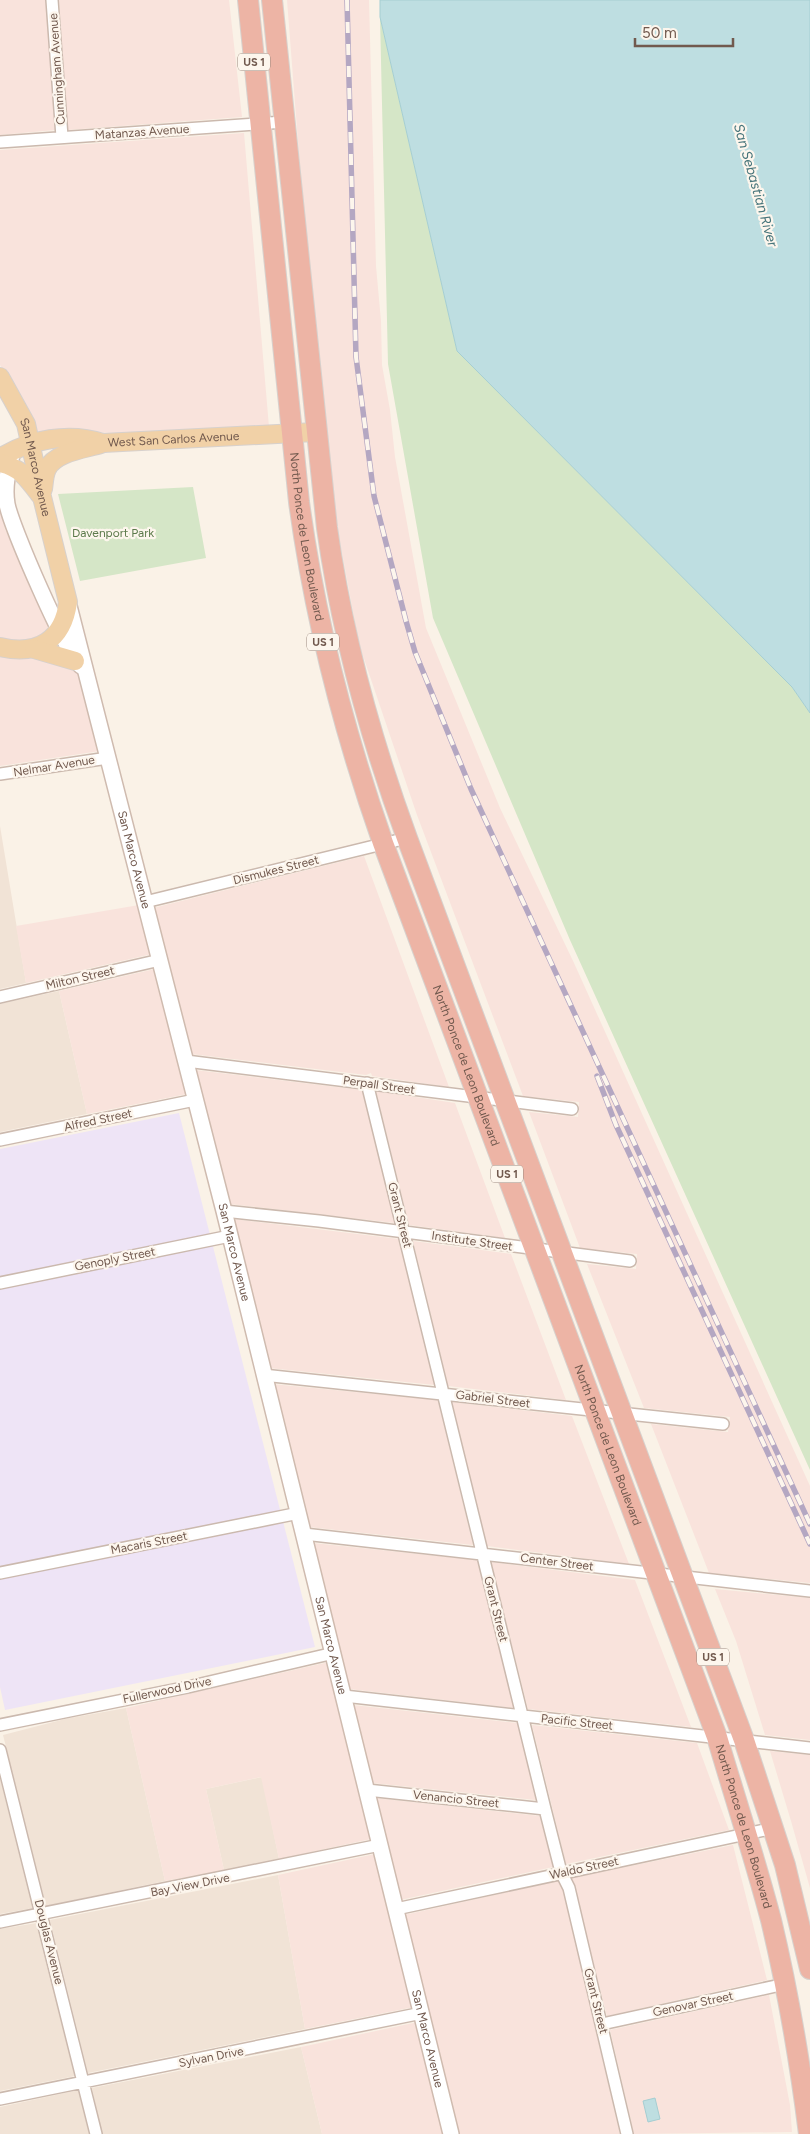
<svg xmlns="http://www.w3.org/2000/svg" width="810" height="2134" viewBox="0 0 810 2134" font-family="Figtree,sans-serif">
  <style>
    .residential { fill: #f1e3d6 }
    .commercial { fill: #f9e3dc }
    .education { fill: #eee4f6 }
    .green { fill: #d5e6c7 }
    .water { fill: #bedee1; stroke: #a5ced2 }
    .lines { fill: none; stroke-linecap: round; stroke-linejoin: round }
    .street-casing { stroke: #cbb9ae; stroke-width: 14 }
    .secondary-casing { stroke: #cfbbaf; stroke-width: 18 }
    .primary-casing { stroke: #d7d1cd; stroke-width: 20 }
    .highway-casing { stroke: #d7d1cd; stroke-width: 22 }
    .street { stroke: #fff; stroke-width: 11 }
    .secondary { stroke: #fff; stroke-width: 15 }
    .primary { stroke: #f1d1a7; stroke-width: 18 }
    .highway { stroke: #edb4a5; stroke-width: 20 }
    .rail-casing { stroke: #b4a7c2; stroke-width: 5.5 }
    .rail { stroke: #fdf6ed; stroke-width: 4; stroke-dasharray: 11; stroke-linecap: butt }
    .labels { text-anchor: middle; stroke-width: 4.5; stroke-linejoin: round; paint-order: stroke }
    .shield { fill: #fdf6ed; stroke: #9b887e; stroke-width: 1 }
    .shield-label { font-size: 11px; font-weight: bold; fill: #71594e }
    .street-label { font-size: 12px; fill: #71594e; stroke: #fdf6ed }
    .park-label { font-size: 12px; fill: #5c7a4b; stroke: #fdf6ed }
    .water-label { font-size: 14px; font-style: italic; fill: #47757b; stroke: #fdf6ed }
  </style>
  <rect width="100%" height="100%" fill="#faf2e7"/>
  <path class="residential" d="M 0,826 L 26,983 L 0,989 Z
    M 59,991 L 87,1114 L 0,1132 L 0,1004 Z
    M 126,1708 L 165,1881 L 46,1906 L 3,1735 L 65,1719 Z
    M 262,1777 L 279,1859 L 224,1870 L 206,1789 Z
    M 0,1778 L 33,1908 L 0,1914 Z
    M 278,1875 L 305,2029 L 88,2073 L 50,1920 Z
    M 37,1923 L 75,2076 L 0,2091 L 0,1929 Z
    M 301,2047 L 322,2134 L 102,2134 L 92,2088 Z
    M 79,2090 L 89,2134 L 0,2134 L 0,2107 Z"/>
  <path class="commercial" d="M 0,0 L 46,0 L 55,130 L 0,135 Z
    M 59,0 L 229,0 L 242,117 L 68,130 Z
    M 287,0 L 369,0 L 376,266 L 381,321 L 382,365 L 390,410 L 395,457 L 426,628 L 500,808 L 574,963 L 810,1486 L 810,1583 L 709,1573 L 651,1424 L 728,1432 L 730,1417 L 644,1408 L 587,1264 L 636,1269 L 637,1254 L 580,1248 L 529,1112 L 578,1117 L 579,1102 L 523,1096 L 417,815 L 359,644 L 331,494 L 305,232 Z
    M 244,133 L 269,427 L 115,433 L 63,431 L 35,434 L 0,365 L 0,150 Z
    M 0,511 L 5,529 L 50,630 L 46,635 L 28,642 L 0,639 Z
    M 0,655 L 30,658 L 34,656 L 70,667 L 73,671 L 74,670 L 80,675 L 100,751 L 0,766 Z
    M 364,856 L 449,1087 L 372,1076 L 371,1073 L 366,1075 L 191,1054 L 153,908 Z
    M 139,905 L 152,954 L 26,983 L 16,926 Z
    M 155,969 L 187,1094 L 87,1114 L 59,991 Z
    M 195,1070 L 362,1090 L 395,1223 L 229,1204 Z
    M 376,1091 L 455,1103 L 505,1238 L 409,1225 Z
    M 233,1219 L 399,1239 L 435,1385 L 269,1368 Z
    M 413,1241 L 511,1254 L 566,1400 L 448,1386 Z
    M 272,1384 L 438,1400 L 473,1545 L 309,1527 Z
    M 452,1402 L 572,1416 L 629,1564 L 487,1546 Z
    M 313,1543 L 477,1560 L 514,1708 L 349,1689 Z
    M 491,1562 L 635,1580 L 691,1727 L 528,1709 Z
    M 715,1589 L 810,1598 L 810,1740 L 765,1735 L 736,1641 Z
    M 329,1662 L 371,1839 L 279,1859 L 261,1777 L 206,1789 L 224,1870 L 165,1881 L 126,1708 Z
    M 353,1705 L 518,1723 L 536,1800 L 372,1783 Z
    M 532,1725 L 697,1743 L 729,1830 L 566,1864 Z
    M 770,1751 L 810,1755 L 810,1888 L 791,1821 Z
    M 375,1798 L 540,1816 L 553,1867 L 400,1900 Z
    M 733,1845 L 767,1980 L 607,2016 L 572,1878 Z
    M 375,1854 L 414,2007 L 305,2029 L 278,1875 Z
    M 558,1881 L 563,1890 L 620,2134 L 458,2134 L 404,1915 Z
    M 769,1995 L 790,2105 L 792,2132 L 634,2134 L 610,2030 Z
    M 418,2022 L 444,2134 L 322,2134 L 301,2047 Z"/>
  <path class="education" d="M 179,1113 L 315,1647 L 5,1710 L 0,1687 L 0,1149 Z"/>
  <path class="green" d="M 380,17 L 457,351 L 792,687 L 810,713 L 810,1470 L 570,940 L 433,618 L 388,364 Z
    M 193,487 L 206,558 L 80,581 L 58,494 Z"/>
  <path class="water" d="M 380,0 L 810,0 L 810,713 L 792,687 L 457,351 L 380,17 Z
    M 655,2098 L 660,2119 L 648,2122 L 643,2101 Z"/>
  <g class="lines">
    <g class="street-casing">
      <path id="street" d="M 52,0 L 62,137
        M 0,142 L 284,122
        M 0,774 L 108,758
        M 145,902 L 407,838
        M 0,997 L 160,960
        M 186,1061 L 572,1109
        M 367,1083 L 545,1809 L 561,1872 L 569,1888 L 627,2134
        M 0,1140 L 195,1100
        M 224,1211 L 319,1221 L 630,1261
        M 0,1283 L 230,1236
        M 263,1375 L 723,1424
        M 304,1534 L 810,1591
        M 0,1573 L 299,1513
        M 344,1696 L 810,1748
        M 0,1725 L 188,1687 L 334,1653
        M 0,1750 L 96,2134
        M 367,1790 L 545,1809
        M 396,1909 L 774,1828
        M 0,1922 L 380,1845
        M 602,2024 L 785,1984
        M 0,2099 L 422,2013"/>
    </g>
    <g class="secondary-casing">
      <g id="secondary">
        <path d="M 12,455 C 8,471 4,487 7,504 C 11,526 66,653 81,666"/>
        <path id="s1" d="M 68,602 L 224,1211 L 451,2134"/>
      </g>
    </g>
    <g class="primary-casing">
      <g id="primary">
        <path id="s2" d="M 0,377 L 26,424 L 42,497 L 68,602 C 63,640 38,656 0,647"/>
        <path id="s3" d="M 0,458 C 30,439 69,432 103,443 L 315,432"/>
        <path d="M 0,463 C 20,467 28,479 40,495"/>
        <path d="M 43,489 C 44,483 44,475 47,469 C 55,452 85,449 101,444"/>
        <path d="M 34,649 L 75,661"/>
      </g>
    </g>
    <g class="highway-casing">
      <g id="highway">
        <path id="s4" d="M 248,0 L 299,502 C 315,620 344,732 383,843 L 717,1737 C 735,1798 755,1859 771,1920 C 788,1991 800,2062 809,2134"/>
        <path d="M 272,0 L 327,528 C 342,634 370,737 407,838 L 744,1740 L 785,1865 L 810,1969"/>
      </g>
    </g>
    <use href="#street" class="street"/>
    <use href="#secondary" class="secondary"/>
    <use href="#primary" class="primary"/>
    <use href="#highway" class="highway"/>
    <g class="rail-casing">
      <path id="rail" d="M 347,0 L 356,357 L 374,496 L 406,621 L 415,652 L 471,789 L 810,1524
        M 597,1076 L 616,1125 L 810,1544"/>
    </g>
    <use href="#rail" class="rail"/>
  </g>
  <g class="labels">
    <g class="shield">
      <rect x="238" y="53.5" width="32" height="17" rx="4"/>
      <rect x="307" y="633.5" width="32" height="17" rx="4"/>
      <rect x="491" y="1165.5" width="32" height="17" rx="4"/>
      <rect x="697" y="1648.5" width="32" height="17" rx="4"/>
    </g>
    <g class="shield-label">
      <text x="254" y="66">US 1</text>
      <text x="323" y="646">US 1</text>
      <text x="507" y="1178">US 1</text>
      <text x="713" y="1661">US 1</text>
    </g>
    <g class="street-label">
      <text transform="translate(57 69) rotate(-94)" y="4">Cunningham Avenue</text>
      <text transform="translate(142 132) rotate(-4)" y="4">Matanzas Avenue</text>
      <text dy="4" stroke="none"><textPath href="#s3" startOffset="178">West San Carlos Avenue</textPath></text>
      <text dy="4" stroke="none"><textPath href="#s2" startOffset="98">San Marco Avenue</textPath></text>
      <text dy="4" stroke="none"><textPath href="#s4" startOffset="540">North Ponce de Leon Boulevard</textPath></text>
      <text transform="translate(54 766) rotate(-9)" y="4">Nelmar Avenue</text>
      <text dy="4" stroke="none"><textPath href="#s1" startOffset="266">San Marco Avenue</textPath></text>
      <text transform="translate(276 870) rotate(-14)" y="4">Dismukes Street</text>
      <text transform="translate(80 978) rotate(-13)" y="4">Milton Street</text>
      <text dy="4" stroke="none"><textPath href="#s4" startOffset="1094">North Ponce de Leon Boulevard</textPath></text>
      <text transform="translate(379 1085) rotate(8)" y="4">Perpall Street</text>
      <text transform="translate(98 1120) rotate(-12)" y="4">Alfred Street</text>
      <text transform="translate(400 1215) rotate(76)" y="4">Grant Street</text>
      <text transform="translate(472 1241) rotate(8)" y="4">Institute Street</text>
      <text dy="4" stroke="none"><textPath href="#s1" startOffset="671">San Marco Avenue</textPath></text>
      <text transform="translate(115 1259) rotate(-11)" y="4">Genoply Street</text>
      <text transform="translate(493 1399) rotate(7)" y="4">Gabriel Street</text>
      <text dy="4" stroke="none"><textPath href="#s4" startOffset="1499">North Ponce de Leon Boulevard</textPath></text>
      <text transform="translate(149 1543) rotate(-11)" y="4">Macaris Street</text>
      <text transform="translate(557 1562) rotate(7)" y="4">Center Street</text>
      <text transform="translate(496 1609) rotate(76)" y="4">Grant Street</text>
      <text dy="4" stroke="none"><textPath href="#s1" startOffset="1076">San Marco Avenue</textPath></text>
      <text transform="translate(167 1690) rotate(-12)" y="4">Fullerwood Drive</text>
      <text transform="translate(577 1722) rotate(6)" y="4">Pacific Street</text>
      <text transform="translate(456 1799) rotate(6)" y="4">Venancio Street</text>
      <text dy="4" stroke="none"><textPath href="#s4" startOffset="1904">North Ponce de Leon Boulevard</textPath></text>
      <text transform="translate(584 1868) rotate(-12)" y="4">Waldo Street</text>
      <text transform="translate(190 1885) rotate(-11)" y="4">Bay View Drive</text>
      <text transform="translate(49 1942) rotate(76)" y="4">Douglas Avenue</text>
      <text transform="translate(596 2001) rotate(76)" y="4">Grant Street</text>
      <text transform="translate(693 2004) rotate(-12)" y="4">Genovar Street</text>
      <text dy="4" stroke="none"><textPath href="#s1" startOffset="1481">San Marco Avenue</textPath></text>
      <text transform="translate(211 2057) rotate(-11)" y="4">Sylvan Drive</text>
    </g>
    <g class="park-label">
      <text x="113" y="537">Davenport Park</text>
    </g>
    <g class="water-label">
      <text transform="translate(756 185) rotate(74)" y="5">San Sebastian River</text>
    </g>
  </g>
  <path d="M635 38v8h98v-8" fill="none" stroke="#71594e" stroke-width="2.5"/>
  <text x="642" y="38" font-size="15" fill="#71594e" stroke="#fdf6ed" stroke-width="4" paint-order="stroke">50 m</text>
</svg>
